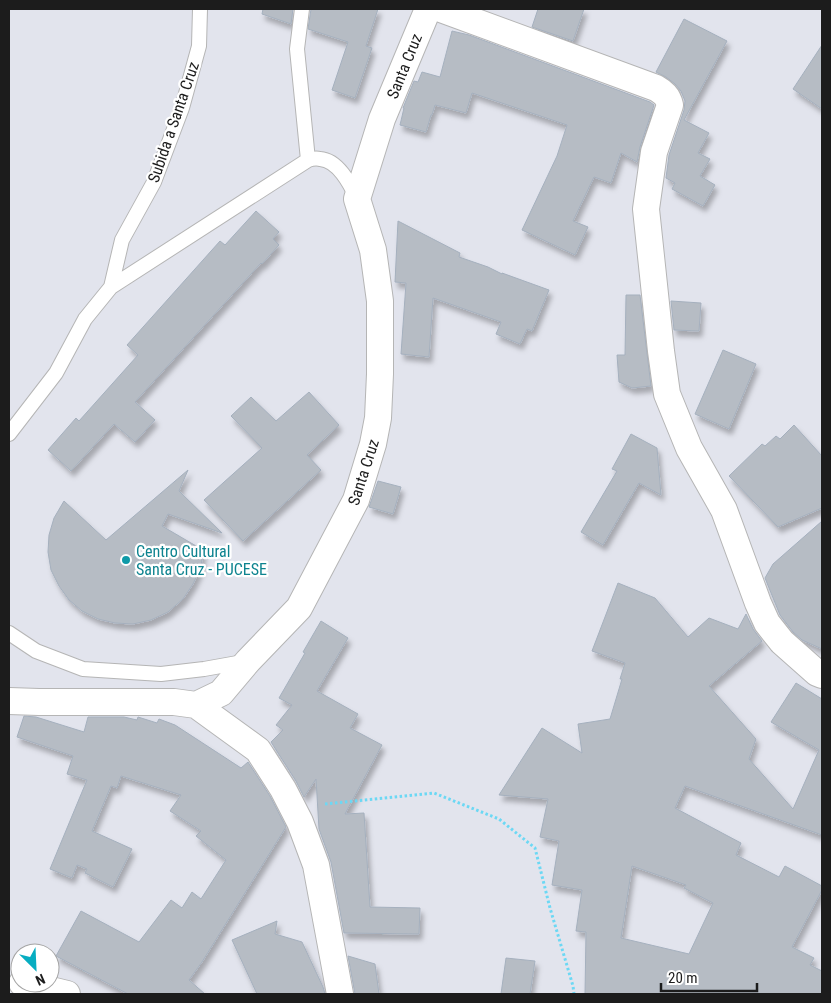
<svg xmlns="http://www.w3.org/2000/svg" width="831" height="1003" viewBox="0 0 831 1003" font-family="'Roboto Condensed',sans-serif">
  <style>
    .building { fill: #b6bcc4; stroke: #a5b0be; fill-rule: evenodd; filter: url(#shadow) }
    .lines { fill: none; stroke-linecap: round; stroke-linejoin: round }
    .service-casing { stroke: #b5b5b5; stroke-width: 16 }
    .minor-casing { stroke: #b5b5b5; stroke-width: 28 }
    .path { stroke: #6cd8f4; stroke-width: 3; stroke-dasharray: 2.5 2.5; stroke-linecap: butt }
    .service { stroke: #fff; stroke-width: 14 }
    .minor { stroke: #fff; stroke-width: 26 }
    .culture-dot { fill: #0f9aa8; stroke: #fff; stroke-width: 2 }
    .labels { text-anchor: middle; stroke-width: 4.5; stroke-linejoin: round; paint-order: stroke }
    .street-label { font-size: 16px; fill: #1c1c1c; stroke: #fff }
    .culture-label { font-size: 16px; fill: #0d838f; stroke: #fff; text-anchor: start }
  </style>
  <defs>
    <filter id="shadow"><feDropShadow dx="3" dy="5.5" stdDeviation="2.5" flood-color="#0004"/></filter>
  </defs>
  <rect width="100%" height="100%" fill="#e2e4ed"/>
  <path class="building" d="M 263,9 L 293,9 L 291,24 L 262,14 Z
    M 311,9 L 378,9 L 366,46 L 372,48 L 355,98 L 332,90 L 348,42 L 308,29 Z
    M 538,9 L 584,9 L 573,41 L 532,27 Z
    M 684,19 L 727,41 L 684,120 L 709,133 L 698,153 L 710,159 L 700,176 L 715,185 L 703,206 L 672,189 L 675,183 L 666,178 L 669,155 L 684,110 L 685,101 L 681,91 L 675,84 L 666,77 L 656,72 Z
    M 452,31 L 469,35 L 650,102 L 654,105 L 640,147 L 637,162 L 621,153 L 611,183 L 594,177 L 573,221 L 588,227 L 575,255 L 522,230 L 557,156 L 567,125 L 472,93 L 466,113 L 435,105 L 432,115 L 431,115 L 426,132 L 400,125 L 404,108 L 403,108 L 414,81 L 418,82 L 422,72 L 440,77 Z
    M 822,45 L 822,109 L 793,89 Z
    M 256,211 L 279,232 L 273,239 L 279,245 L 262,264 L 261,263 L 135,402 L 155,420 L 135,442 L 114,424 L 71,471 L 48,450 L 76,418 L 79,421 L 138,355 L 127,345 L 220,241 L 225,245 Z
    M 398,221 L 460,253 L 459,257 L 488,267 L 502,274 L 502,273 L 549,290 L 532,331 L 527,329 L 520,344 L 496,334 L 501,322 L 433,298 L 429,357 L 401,354 L 406,283 L 395,282 Z
    M 626,295 L 640,295 L 651,386 L 632,388 L 619,382 L 617,355 L 625,355 Z
    M 671,301 L 701,303 L 699,331 L 674,330 Z
    M 723,350 L 756,364 L 729,429 L 695,414 Z
    M 309,392 L 339,425 L 307,455 L 321,470 L 243,541 L 204,500 L 262,448 L 231,416 L 251,397 L 276,421 Z
    M 794,425 L 822,456 L 822,508 L 778,527 L 729,476 L 762,444 L 765,446 L 776,436 L 780,439 Z
    M 631,434 L 657,448 L 661,495 L 639,483 L 603,545 L 581,532 L 617,471 L 612,469 Z
    M 188,470 L 179,491 L 222,533 L 168,514 L 162,526 L 203,550 L 201,567 L 193,584 L 183,599 L 168,612 L 151,620 L 133,624 L 115,623 L 98,619 L 82,611 L 69,600 L 59,586 L 51,570 L 48,552 L 49,535 L 54,518 L 64,501 L 106,540 Z
    M 378,481 L 401,487 L 393,514 L 369,507 Z
    M 822,521 L 822,649 L 802,640 L 793,632 L 780,615 L 765,578 L 773,564 Z
    M 618,583 L 655,598 L 688,637 L 709,618 L 738,629 L 746,614 L 753,629 L 762,641 L 709,686 L 756,739 L 749,759 L 793,809 L 819,750 L 771,722 L 796,683 L 822,699 L 822,835 L 685,786 L 675,808 L 741,843 L 736,855 L 779,877 L 785,866 L 822,886 L 822,890 L 792,947 L 814,958 L 810,965 L 822,971 L 822,994 L 585,994 L 586,932 L 576,931 L 582,890 L 552,885 L 559,841 L 540,837 L 548,799 L 499,795 L 542,728 L 582,753 L 578,724 L 610,719 L 622,679 L 620,679 L 625,663 L 592,651 ZM 632,866 L 686,885 L 684,888 L 713,903 L 689,954 L 621,938 Z
    M 321,621 L 348,638 L 317,691 L 358,714 L 350,728 L 382,745 L 345,814 L 364,813 L 370,907 L 420,908 L 419,934 L 344,933 L 331,862 L 319,829 L 316,779 L 304,797 L 296,781 L 271,742 L 283,730 L 276,725 L 292,705 L 279,698 L 305,653 L 303,652 Z
    M 24,716 L 36,717 L 84,732 L 88,717 L 124,717 L 137,720 L 138,717 L 157,723 L 159,719 L 175,725 L 241,768 L 248,762 L 270,796 L 286,827 L 202,962 L 189,980 L 205,994 L 128,994 L 56,956 L 81,911 L 139,942 L 171,900 L 182,908 L 192,892 L 201,899 L 226,860 L 196,836 L 201,831 L 170,811 L 181,795 L 121,776 L 117,788 L 111,786 L 92,831 L 132,849 L 113,887 L 85,873 L 87,869 L 77,865 L 72,878 L 50,869 L 87,780 L 67,774 L 73,756 L 17,737 Z
    M 277,921 L 275,934 L 302,942 L 323,987 L 325,994 L 257,994 L 232,940 Z
    M 348,956 L 375,964 L 379,994 L 355,994 Z
    M 506,958 L 535,961 L 530,994 L 501,994 Z"/>
  <g class="lines">
    <g class="service-casing">
      <path id="service" d="M 302,9 L 297,49 L 308,160 C 311,159 316,158 320,159 C 338,160 350,184 357,198
        M 111,287 L 122,240 L 154,182 L 182,108 L 199,46 L 200,9
        M 9,434 L 56,373 L 85,319 L 111,287 L 308,160
        M 9,633 L 36,651 L 83,669 L 161,674 L 204,669 L 243,662"/>
    </g>
    <g class="minor-casing">
      <path id="minor" d="M 441,9 L 656,88 C 663,92 668,96 670,105 L 654,152 L 646,209 L 661,351 L 667,394 L 689,448 L 724,510 L 758,603 L 767,623 L 782,642 L 817,673 L 822,675
        M 9,701 L 39,702 L 174,702 L 196,705 L 221,693 L 248,661 L 299,608 L 356,500 L 373,444 L 378,418 L 380,374 L 380,301 L 373,250 L 357,199 L 382,119 L 428,9
        M 196,705 L 258,750 L 283,789 L 300,822 L 316,865 L 340,994
        M 22,983 L 67,994"/>
    </g>
    <path class="path" d="M 325,804 L 434,793 L 499,819 L 535,848 L 550,908 L 573,986 L 574,994"/>
    <use href="#service" class="service"/>
    <use href="#minor" class="minor"/>
  </g>
  <circle class="culture-dot" cx="126" cy="560" r="5"/>
  <g class="labels">
    <g class="street-label">
      <text transform="translate(404 66) rotate(-68)" y="6">Santa Cruz</text>
      <text transform="translate(173 122) rotate(-71)" y="6">Subida a Santa Cruz</text>
      <text transform="translate(363 472) rotate(-72)" y="6">Santa Cruz</text>
    </g>
    <g class="culture-label">
      <text x="136" y="557">Centro Cultural<tspan x="136" dy="18">Santa Cruz - PUCESE</tspan></text>
    </g>
  </g>
  <rect width="831" height="1003" fill="none" stroke="#1c1c1c" stroke-width="20"/>
  <g transform="translate(35 968) rotate(156)"><circle r="24" fill="#ffffff" stroke="#a4a4a4"/>
  <path d="M0-4L9 19L0 12L-9 19Z" fill="#07adc1"/>
  <text y="-8" font-size="14" font-weight="bold" text-anchor="middle" fill="#1c1c1c">N</text>
  </g>
  <path d="M661 983v8h96v-8" fill="none" stroke="#1c1c1c" stroke-width="2.5"/>
  <text x="668" y="983" font-size="15" fill="#1c1c1c" stroke="#ffffff" stroke-width="4" paint-order="stroke">20 m</text>
</svg>
